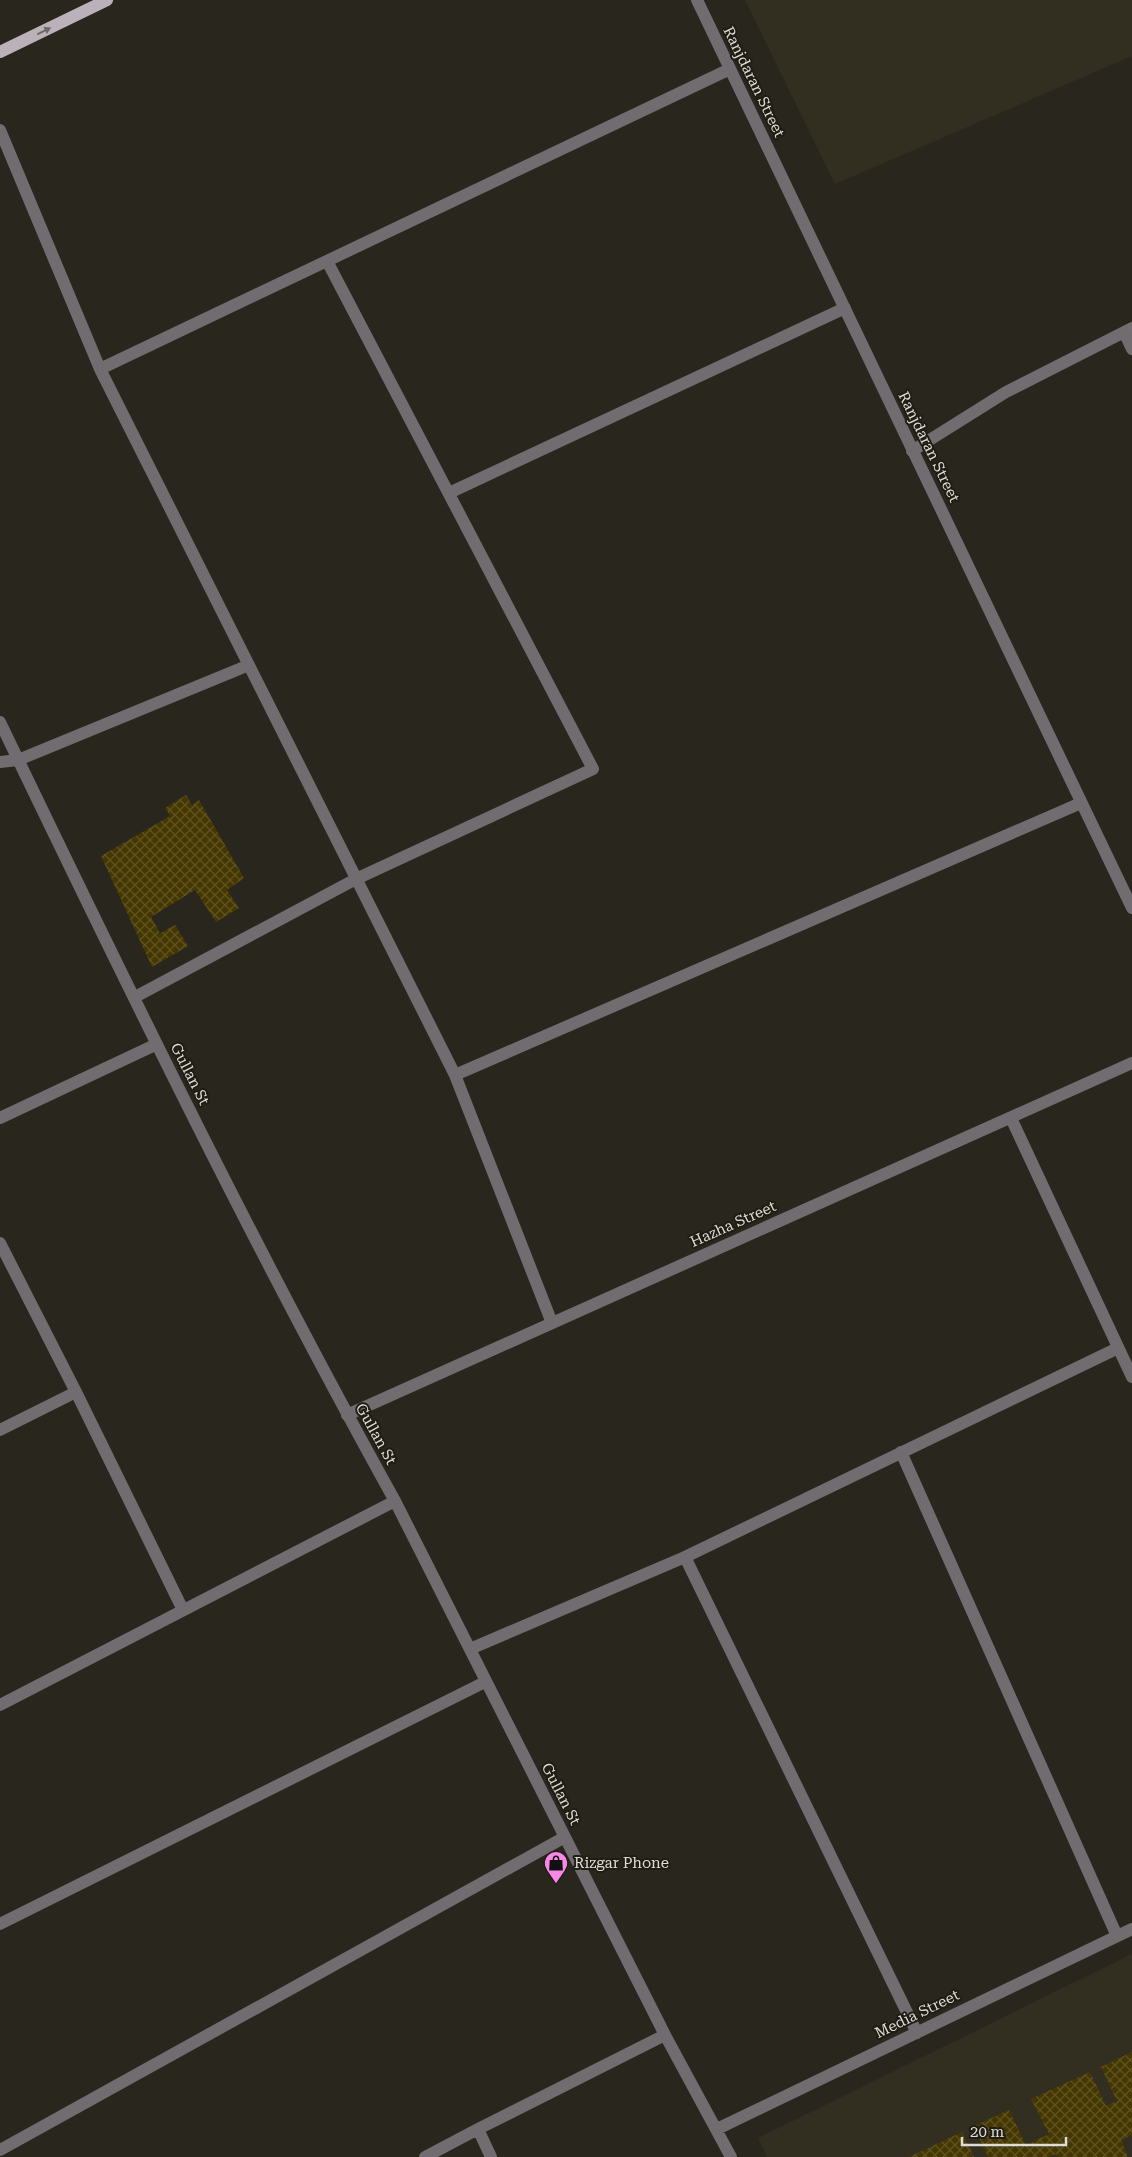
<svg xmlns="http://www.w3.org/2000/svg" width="1132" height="2157" viewBox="0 0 1132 2157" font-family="'Roboto Serif',serif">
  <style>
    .built { fill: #332f20 }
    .building { fill: url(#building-cross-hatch) }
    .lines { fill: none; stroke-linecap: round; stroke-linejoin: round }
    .minor { stroke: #706c6f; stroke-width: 12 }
    .major { stroke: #bbb2b9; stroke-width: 12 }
    .oneway { fill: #6d6866 }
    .labels { text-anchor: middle; stroke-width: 4; stroke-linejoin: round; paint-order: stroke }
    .street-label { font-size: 15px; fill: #dddcd6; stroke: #1f1d14 }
    .poi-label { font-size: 15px; fill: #dddcd6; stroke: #1f1d14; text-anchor: start }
  </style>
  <defs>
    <pattern id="building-cross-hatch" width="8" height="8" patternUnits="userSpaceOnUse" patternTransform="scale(1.25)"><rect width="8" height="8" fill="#453700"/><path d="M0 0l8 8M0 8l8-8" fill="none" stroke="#5f5324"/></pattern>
  </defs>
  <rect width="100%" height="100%" fill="#29261d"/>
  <path class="built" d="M 745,0 L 1132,0 L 1132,56 L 835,184 Z
    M 1132,1954 L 1132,2157 L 767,2157 L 758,2138 Z"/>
  <path class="building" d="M 186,795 L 192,805 L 199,800 L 244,878 L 227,890 L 239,908 L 216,922 L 195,890 L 151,917 L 160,933 L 175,925 L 188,946 L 152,967 L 101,856 L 170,816 L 165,808 Z
    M 1132,2052 L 1132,2135 L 1121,2140 L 1128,2157 L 1058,2157 L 1056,2154 L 1049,2157 L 988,2157 L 974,2126 L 1009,2110 L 1026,2145 L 1049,2134 L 1031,2099 L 1090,2072 L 1106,2106 L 1117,2101 L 1101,2067 Z
    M 962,2132 L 974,2157 L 909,2157 Z"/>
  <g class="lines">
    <path class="minor" d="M 697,0 L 1132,908
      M 0,130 L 100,369 L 455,1075 L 552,1323
      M 1124,332 L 1132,349
      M 100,369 L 730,69
      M 912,451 L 1006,392 L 1132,328
      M 449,493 L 845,308
      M 0,722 C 126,984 254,1247 395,1501 L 665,2035 L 731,2157
      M 0,762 L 18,760 L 249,665
      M 135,997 L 356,879 L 593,769 L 327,261
      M 455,1075 L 1081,803
      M 0,1118 L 157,1044
      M 1011,1118 L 1132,1377
      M 0,1243 L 76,1392 L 183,1610
      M 347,1415 L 1132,1063
      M 0,1430 L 76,1392
      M 901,1452 L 1117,1936
      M 685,1557 L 917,2033
      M 470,1649 L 685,1557 L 1118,1348
      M 0,1705 L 395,1501
      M 0,1924 L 485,1682
      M 478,2129 L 491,2157
      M 717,2129 L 1132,1929
      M 0,2150 L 565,1837
      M 425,2157 L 478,2129 L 665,2035"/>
    <path class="major" d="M 0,52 L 107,0"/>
  </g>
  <defs><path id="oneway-solid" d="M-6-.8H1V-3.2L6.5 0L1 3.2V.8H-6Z" transform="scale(1.25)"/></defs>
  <use class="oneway" href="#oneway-solid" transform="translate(44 31) rotate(-26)"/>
  <defs>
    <g id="shop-pin" transform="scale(1.25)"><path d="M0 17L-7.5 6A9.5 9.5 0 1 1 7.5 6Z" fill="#f987e9" stroke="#1f1d14"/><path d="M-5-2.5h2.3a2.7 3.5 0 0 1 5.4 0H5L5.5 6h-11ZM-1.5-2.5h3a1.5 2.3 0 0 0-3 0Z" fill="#111"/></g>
  </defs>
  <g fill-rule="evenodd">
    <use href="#shop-pin" x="556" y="1863"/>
  </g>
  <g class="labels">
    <g class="street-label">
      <text transform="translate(754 82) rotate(64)" y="5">Ranjdaran Street</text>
      <text transform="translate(929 447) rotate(64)" y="5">Ranjdaran Street</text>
      <text transform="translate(190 1074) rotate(63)" y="5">Gullan St</text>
      <text transform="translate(733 1224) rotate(-24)" y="5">Hazha Street</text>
      <text transform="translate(376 1434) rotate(61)" y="5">Gullan St</text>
      <text transform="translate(561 1794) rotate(63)" y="5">Gullan St</text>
      <text transform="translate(917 2014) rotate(-26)" y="5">Media Street</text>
    </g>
    <g class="poi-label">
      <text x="574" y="1868">Rizgar Phone</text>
    </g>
  </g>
  <path d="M962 2137v8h104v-8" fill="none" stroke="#dddcd6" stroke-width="2.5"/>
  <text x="970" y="2137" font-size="15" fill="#dddcd6" stroke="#1f1d14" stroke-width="4" paint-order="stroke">20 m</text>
</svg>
